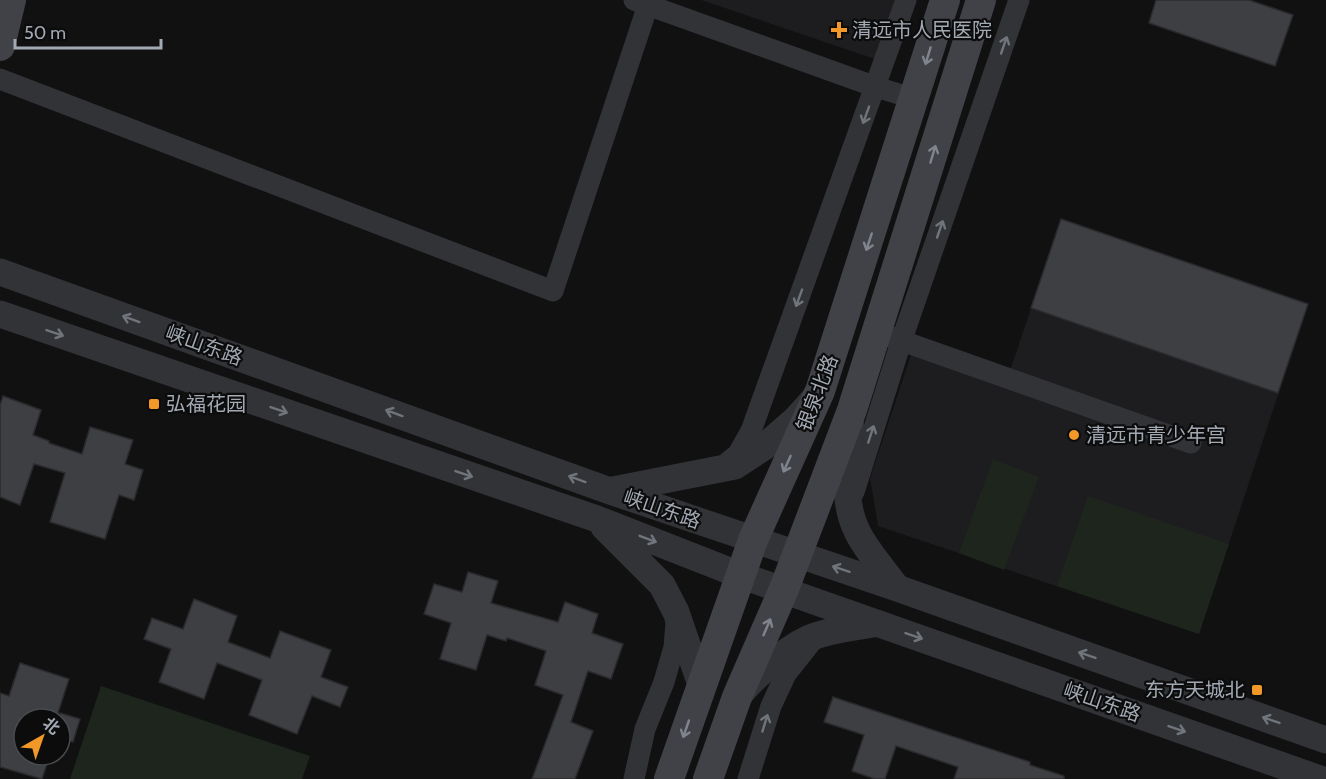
<svg xmlns="http://www.w3.org/2000/svg" width="1326" height="779" viewBox="0 0 1326 779" font-family="Cabin,'Noto Sans SC',sans-serif">
  <style>
    .built { fill: #1d1d1f }
    .green { fill: #1d251d }
    .building { fill: #3d3f42; stroke: #2b2b2e; stroke-width: 1.5 }
    .lines { fill: none; stroke-linecap: round; stroke-linejoin: round }
    .minor { stroke: #323337; stroke-width: 21 }
    .tertiary { stroke: #323337; stroke-width: 27 }
    .secondary { stroke: #404247; stroke-width: 30 }
    .oneway { stroke: #70747b }
    .oneway2 { stroke: #80858d }
    .poi-dot { fill: #f29829; stroke: #0c0c0d; stroke-width: 2 }
    .labels { text-anchor: middle; stroke-width: 4.5; stroke-linejoin: round; paint-order: stroke }
    .poi-label { font-size: 20px; fill: #a2a9b3; stroke: #0c0c0d; text-anchor: start }
    .street-label { font-size: 20px; fill: #a2a9b3; stroke: #0c0c0d }
  </style>
  <rect width="100%" height="100%" fill="#111112"/>
  <path class="built" d="M 701,0 L 900,0 L 878,60 Z
    M 1061,219 L 1308,304 L 1199,634 L 878,526 L 870,478 L 916,340 L 1010,371 Z"/>
  <path class="green" d="M 993,459 L 1039,477 L 1004,570 L 959,553 Z
    M 1088,496 L 1229,544 L 1199,634 L 1057,586 Z
    M 101,686 L 310,756 L 302,779 L 70,779 Z"/>
  <path class="building" d="M 1156,0 L 1249,0 L 1293,15 L 1275,66 L 1149,23 Z
    M 1061,219 L 1308,304 L 1278,393 L 1031,308 Z
    M 3,396 L 41,410 L 33,435 L 49,441 L 49,443 L 82,454 L 90,427 L 133,440 L 125,464 L 143,470 L 134,500 L 119,495 L 105,539 L 50,522 L 65,473 L 34,464 L 20,505 L 0,497 L 0,405 Z
    M 468,572 L 498,581 L 491,603 L 558,622 L 565,602 L 598,614 L 592,633 L 623,644 L 611,679 L 588,671 L 571,722 L 593,731 L 575,779 L 532,779 L 563,695 L 535,685 L 546,651 L 507,638 L 506,641 L 487,635 L 476,670 L 440,659 L 451,623 L 424,614 L 434,584 L 462,592 Z
    M 194,599 L 237,616 L 228,642 L 270,658 L 280,631 L 331,650 L 321,677 L 348,687 L 340,707 L 312,696 L 297,734 L 249,715 L 262,680 L 217,663 L 204,699 L 159,682 L 171,649 L 144,639 L 152,618 L 183,629 Z
    M 20,663 L 69,679 L 56,719 L 24,719 L 24,755 L 50,755 L 42,779 L 0,767 L 0,693 L 9,696 Z
    M 833,697 L 1030,762 L 1030,765 L 1064,776 L 1064,779 L 954,779 L 958,767 L 896,746 L 885,779 L 875,779 L 852,771 L 864,735 L 824,722 Z
    M 60,713 L 80,719 L 73,742 L 60,738 Z"/>
  <g class="lines">
    <path class="minor" d="M 634,0 L 876,87 L 915,99
      M 0,79 L 553,291 L 648,5
      M 888,336 L 1191,443
      M 728,462 L 738,454 L 751,431 L 906,0
      M 854,492 L 901,342 L 1019,0
      M 634,779 L 645,729 L 664,682 L 674,647 L 676,622
      M 748,779 L 771,706 L 786,674 L 813,640"/>
    <path class="tertiary" d="M 0,272 L 610,491 L 897,588 L 1326,740
      M 0,314 L 597,519 L 740,575 L 1320,779
      M 851,426 C 848,460 841,499 857,531 C 865,549 885,571 897,588
      M 613,490 L 735,466 L 764,447 L 795,420 L 814,399
      M 604,527 L 662,585 L 676,612 L 701,685
      M 740,694 C 756,675 793,642 818,635 C 836,629 858,627 877,623"/>
    <path class="secondary" d="M 0,46 L 11,0
      M 669,779 L 753,540 L 820,391 L 945,0
      M 708,779 L 737,697 L 784,589 L 852,410 L 981,0"/>
  </g>
  <defs><path id="oneway-shaft" d="M-6 0H5M1.5-3L5.5 0L1.5 3" fill="none" stroke-width="1.6" stroke-linecap="round" stroke-linejoin="round" transform="scale(1.5)"/></defs>
  <g class="oneway">
    <use href="#oneway-shaft" transform="translate(1004 45) rotate(-71)"/>
    <use href="#oneway-shaft" transform="translate(866 115) rotate(110)"/>
    <use href="#oneway-shaft" transform="translate(940 229) rotate(-71)"/>
    <use href="#oneway-shaft" transform="translate(799 298) rotate(110)"/>
    <use href="#oneway-shaft" transform="translate(131 319) rotate(-160)"/>
    <use href="#oneway-shaft" transform="translate(55 333) rotate(19)"/>
    <use href="#oneway-shaft" transform="translate(279 410) rotate(19)"/>
    <use href="#oneway-shaft" transform="translate(394 413) rotate(-160)"/>
    <use href="#oneway-shaft" transform="translate(871 434) rotate(-72)"/>
    <use href="#oneway-shaft" transform="translate(464 474) rotate(19)"/>
    <use href="#oneway-shaft" transform="translate(577 479) rotate(-160)"/>
    <use href="#oneway-shaft" transform="translate(648 539) rotate(21)"/>
    <use href="#oneway-shaft" transform="translate(841 569) rotate(-162)"/>
    <use href="#oneway-shaft" transform="translate(914 636) rotate(19)"/>
    <use href="#oneway-shaft" transform="translate(1087 655) rotate(-161)"/>
    <use href="#oneway-shaft" transform="translate(1271 720) rotate(-161)"/>
    <use href="#oneway-shaft" transform="translate(765 723) rotate(-73)"/>
    <use href="#oneway-shaft" transform="translate(1177 729) rotate(19)"/>
  </g>
  <g class="oneway2">
    <use href="#oneway-shaft" transform="translate(928 56) rotate(107)"/>
    <use href="#oneway-shaft" transform="translate(933 154) rotate(-73)"/>
    <use href="#oneway-shaft" transform="translate(869 242) rotate(108)"/>
    <use href="#oneway-shaft" transform="translate(787 464) rotate(114)"/>
    <use href="#oneway-shaft" transform="translate(767 627) rotate(-67)"/>
    <use href="#oneway-shaft" transform="translate(686 729) rotate(109)"/>
  </g>
  <g class="poi-dot">
    <path d="M836 21h6v6h6v6h-6v6h-6v-6h-6v-6h6z"/>
    <rect x="148" y="398" width="12" height="12" rx="3"/>
    <circle cx="1074" cy="435" r="6"/>
    <rect x="1251" y="684" width="12" height="12" rx="3"/>
  </g>
  <g class="labels">
    <g class="poi-label">
      <text x="852" y="37">清远市人民医院</text>
      <text x="166" y="411">弘福花园</text>
      <text x="1086" y="442">清远市青少年宫</text>
      <text x="1245" y="697" text-anchor="end">东方天城北</text>
    </g>
    <g class="street-label">
      <text transform="translate(204 345) rotate(20)" y="7">峡山东路</text>
      <text transform="translate(817 393) rotate(-69)" y="7">银泉北路</text>
      <text transform="translate(662 509) rotate(19)" y="7">峡山东路</text>
      <text transform="translate(1102 702) rotate(19)" y="7">峡山东路</text>
    </g>
  </g>
  <g transform="translate(42 737) rotate(40)"><circle r="28" fill="#0c0c0d" stroke="#484b4f" stroke-width="1.5"/>
  <path d="M0-4.5L10 22L0 15L-10 22Z" fill="#f29829"/>
  <text y="-9" font-size="16" font-weight="bold" text-anchor="middle" fill="#a2a9b3">北</text>
  </g>
  <path d="M15 39v9h146v-9" fill="none" stroke="#a2a9b3" stroke-width="3"/>
  <text x="24" y="39" font-size="18" fill="#a2a9b3" stroke="#0c0c0d" stroke-width="4.5" paint-order="stroke">50 m</text>
</svg>
